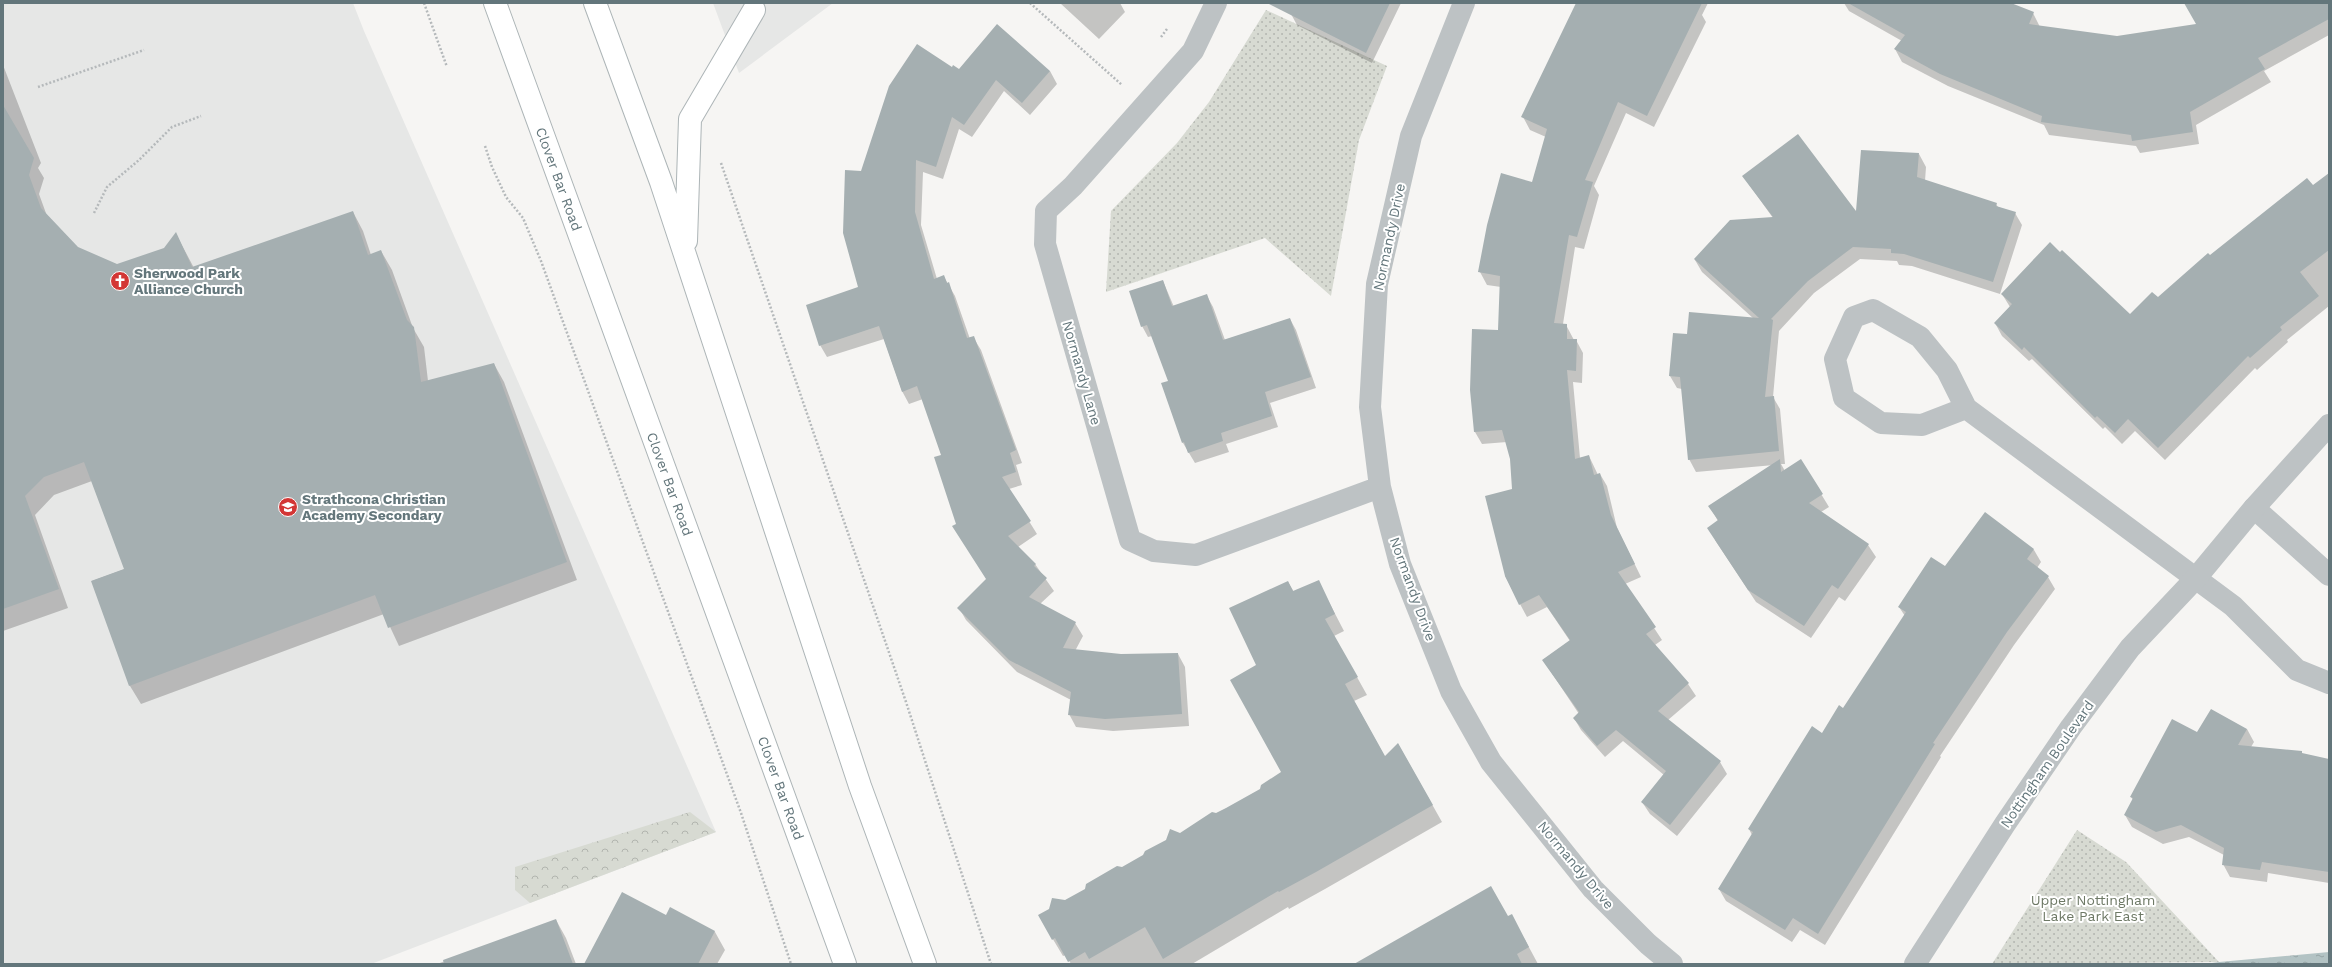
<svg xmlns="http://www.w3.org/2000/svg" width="2332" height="967" viewBox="0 0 2332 967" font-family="'Work Sans',sans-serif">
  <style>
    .built { fill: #e6e7e6 }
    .forest { fill: url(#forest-crowns) }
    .park { fill: url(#park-dots) }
    .water { fill: url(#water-ripples) }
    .shadow { fill: #0003 }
    .building { fill: #a5afb1 }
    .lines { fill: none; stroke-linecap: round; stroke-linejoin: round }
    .secondary-casing { stroke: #adb5b7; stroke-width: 24 }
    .path { stroke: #b5b9bb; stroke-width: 2.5; stroke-dasharray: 2 2; stroke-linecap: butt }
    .minor { stroke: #bdc2c4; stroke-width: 22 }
    .tertiary { stroke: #bdc2c4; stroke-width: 22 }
    .secondary { stroke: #fff; stroke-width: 22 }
    .labels { text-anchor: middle; stroke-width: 4; stroke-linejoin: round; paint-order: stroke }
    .street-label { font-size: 14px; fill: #63767b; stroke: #fff }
    .poi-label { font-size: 14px; font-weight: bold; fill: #63767b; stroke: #fff; text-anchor: start }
    .park-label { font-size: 14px; fill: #6e7966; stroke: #fff }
  </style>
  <defs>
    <pattern id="forest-crowns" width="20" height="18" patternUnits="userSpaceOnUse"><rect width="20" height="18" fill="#d7dad2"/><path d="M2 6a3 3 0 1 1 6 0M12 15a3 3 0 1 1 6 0" fill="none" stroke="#b2b5af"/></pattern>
    <pattern id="park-dots" width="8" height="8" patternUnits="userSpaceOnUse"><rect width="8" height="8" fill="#d7dad2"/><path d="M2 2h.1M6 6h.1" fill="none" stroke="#b2b5af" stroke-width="1.8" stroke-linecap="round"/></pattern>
    <pattern id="water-ripples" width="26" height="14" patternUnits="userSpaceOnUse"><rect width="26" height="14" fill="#b3c3c4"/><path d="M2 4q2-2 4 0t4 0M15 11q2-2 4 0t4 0" fill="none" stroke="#95a3a4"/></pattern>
  </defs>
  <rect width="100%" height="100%" fill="#f6f5f3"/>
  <path class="built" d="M 3,3 L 353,3 L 364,31 L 716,832 L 371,964 L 3,964 Z
    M 713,3 L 833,3 L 739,73 Z"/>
  <path class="forest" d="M 690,812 L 716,832 L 530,903 L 515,890 L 515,867 Z"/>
  <path class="park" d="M 1266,10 L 1387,66 L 1359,140 L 1331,296 L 1265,238 L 1106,292 L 1111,211 L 1177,143 L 1209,102 Z
    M 2077,830 L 2126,862 L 2219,962 L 1992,964 Z"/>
  <path class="water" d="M 2329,952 L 2329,964 L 2205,964 L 2219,962 Z"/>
  <path class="shadow" d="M 1060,3 L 1120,3 L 1125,12 L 1099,39 Z
    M 1296,3 L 1401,3 L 1372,63 L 1297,25 L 1291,14 Z
    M 1577,3 L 1708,3 L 1702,15 L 1706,22 L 1654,127 L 1626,113 L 1594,186 L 1599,195 L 1584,249 L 1575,247 L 1563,324 L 1566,325 L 1574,340 L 1576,340 L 1583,353 L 1582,383 L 1573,382 L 1580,458 L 1589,456 L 1598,475 L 1600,474 L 1607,486 L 1617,528 L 1641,577 L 1625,584 L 1662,640 L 1655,645 L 1688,684 L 1696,696 L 1668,720 L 1720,762 L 1727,774 L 1677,836 L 1650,814 L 1642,802 L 1664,775 L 1623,741 L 1605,757 L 1581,730 L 1574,718 L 1579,714 L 1543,660 L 1570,641 L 1547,607 L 1527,617 L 1505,576 L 1513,489 L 1511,459 L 1507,442 L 1482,444 L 1475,432 L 1499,331 L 1501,287 L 1487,285 L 1480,272 L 1488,225 L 1533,184 L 1546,137 L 1530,130 L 1523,117 Z
    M 1844,3 L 2009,3 L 2033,13 L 2040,27 L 2117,37 L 2198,25 L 2205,3 L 2329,3 L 2329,35 L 2264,71 L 2271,82 L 2196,125 L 2199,144 L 2140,153 L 2136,146 L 2049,135 L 2044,125 L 1948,86 L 1902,62 L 1895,49 L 1902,41 L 1849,11 Z
    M 3,65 L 41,163 L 38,168 L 44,178 L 39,194 L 47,216 L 77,248 L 117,265 L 165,249 L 176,234 L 194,268 L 353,212 L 363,231 L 371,255 L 381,251 L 392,270 L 413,328 L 424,347 L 428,381 L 494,364 L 504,382 L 577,580 L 399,646 L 384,614 L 141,704 L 130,686 L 92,581 L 125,569 L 92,481 L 54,495 L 35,515 L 68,608 L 3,631 Z
    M 952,68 L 959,70 L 1050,71 L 1057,84 L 1030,115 L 1004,91 L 972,137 L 959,129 L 943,179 L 923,172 L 921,225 L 937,279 L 944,277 L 955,296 L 970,339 L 973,337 L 981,350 L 1022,463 L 1016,465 L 1022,485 L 1009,489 L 1037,534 L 1018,547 L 1035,564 L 1054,591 L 1040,604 L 1075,623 L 1083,636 L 1075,651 L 1121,655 L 1178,654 L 1185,667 L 1189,726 L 1113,731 L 1076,727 L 1069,714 L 1071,700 L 1017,672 L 966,620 L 959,608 L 987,580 L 957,524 L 942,456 L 923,399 L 909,404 L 902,391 L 884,339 L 827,357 L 820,345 L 860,288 L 862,172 Z
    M 1919,154 L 1926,167 L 1925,181 L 1996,204 L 1998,207 L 2015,213 L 2022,225 L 2000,294 L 1912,266 L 1899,265 L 1897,261 L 1860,259 L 1814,293 L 1779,331 L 1773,397 L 1780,409 L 1785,464 L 1781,464 L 1785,471 L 1801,461 L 1829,507 L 1821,512 L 1868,545 L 1876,557 L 1845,601 L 1839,597 L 1811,638 L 1756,602 L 1715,540 L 1718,521 L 1710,507 L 1774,465 L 1696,472 L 1689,459 L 1682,389 L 1677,388 L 1670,376 L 1688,335 L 1754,319 L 1702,272 L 1695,260 L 1773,218 L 1743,176 L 1857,214 Z
    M 2329,175 L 2329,306 L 2287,340 L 2288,342 L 2257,370 L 2255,368 L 2165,460 L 2135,431 L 2122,444 L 2105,427 L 2103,429 L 2032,359 L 2029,361 L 2002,336 L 1995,323 L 2010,307 L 2002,294 L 2130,315 L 2158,299 L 2210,256 Z
    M 1163,281 L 1174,307 L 1207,296 L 1213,307 L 1225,340 L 1290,319 L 1296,330 L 1316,388 L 1270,403 L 1278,427 L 1226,444 L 1229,452 L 1195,463 L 1183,443 L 1163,384 L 1169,382 L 1152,336 L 1148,337 L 1142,326 Z
    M 1986,514 L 2034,550 L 2041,562 L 2037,568 L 2048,577 L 2055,589 L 2014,645 L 1940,756 L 1941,757 L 1825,945 L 1800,930 L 1792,942 L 1726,901 L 1719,889 L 1752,835 L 1749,829 L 1843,709 L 1905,616 L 1899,607 L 1945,567 Z
    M 1318,581 L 1344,631 L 1334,636 L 1367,695 L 1354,701 L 1385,757 L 1398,744 L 1442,822 L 1325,889 L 1289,909 L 1288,907 L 1192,964 L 1071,964 L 1066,955 L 1063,956 L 1039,916 L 1261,790 L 1283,773 L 1257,666 L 1288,582 L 1294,592 Z
    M 2247,729 L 2254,742 L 2251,747 L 2329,760 L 2329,883 L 2268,873 L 2267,882 L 2230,877 L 2223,864 L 2224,855 L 2189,837 L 2163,844 L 2132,827 L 2125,815 L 2133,800 L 2131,797 L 2197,733 Z
    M 670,908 L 715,932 L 725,950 L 717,964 L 585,964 L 666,917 Z
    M 1508,918 L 1524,938 L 1538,964 L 1356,964 Z
    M 556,920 L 566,938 L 576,964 L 437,964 Z"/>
  <path class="building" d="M 1267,3 L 1390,3 L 1366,53 Z
    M 1576,3 L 1702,3 L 1647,116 L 1618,102 L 1585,180 L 1593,182 L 1577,237 L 1569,235 L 1554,323 L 1567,324 L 1567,339 L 1577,339 L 1576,371 L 1567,370 L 1575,459 L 1589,455 L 1594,475 L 1600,473 L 1611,515 L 1635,564 L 1618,572 L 1656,627 L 1646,634 L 1689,683 L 1658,711 L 1721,761 L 1670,825 L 1641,802 L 1666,771 L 1616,730 L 1597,746 L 1573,718 L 1579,712 L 1542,660 L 1570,640 L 1539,595 L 1519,605 L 1505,576 L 1485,496 L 1512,489 L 1510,459 L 1502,430 L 1474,432 L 1470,390 L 1472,329 L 1498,330 L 1500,276 L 1478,272 L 1487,225 L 1501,173 L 1532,182 L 1547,129 L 1521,117 Z
    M 1848,3 L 2011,3 L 2034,12 L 2029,24 L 2117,36 L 2196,24 L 2184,3 L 2329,3 L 2329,19 L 2258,58 L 2265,69 L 2190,112 L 2193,132 L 2132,141 L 2131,135 L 2041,122 L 2042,116 L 1940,74 L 1894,49 L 1905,35 Z
    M 997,24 L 1050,71 L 1022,103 L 996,80 L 964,125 L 952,117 L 936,167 L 916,160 L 915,212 L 934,279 L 944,275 L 947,283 L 949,282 L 967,338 L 974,336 L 1016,450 L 1010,453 L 1016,472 L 1002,477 L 1031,521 L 1008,536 L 1036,564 L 1034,566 L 1047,578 L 1029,597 L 1076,622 L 1063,648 L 1121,654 L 1178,653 L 1182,714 L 1105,719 L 1068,715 L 1071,692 L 1009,660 L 957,608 L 986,579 L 952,526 L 956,524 L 934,457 L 941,455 L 917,386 L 902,392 L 879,326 L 819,346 L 806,305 L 858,287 L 843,233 L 845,170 L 861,171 L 889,86 L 917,44 L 952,67 L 953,65 L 959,69 Z
    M 3,105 L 34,158 L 29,175 L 41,208 L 78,247 L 117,264 L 164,248 L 176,232 L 192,267 L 353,211 L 368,255 L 381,250 L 407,320 L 414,327 L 421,382 L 494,363 L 567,562 L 388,628 L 375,595 L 129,686 L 91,581 L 124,569 L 84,462 L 44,477 L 25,496 L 59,589 L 3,609 Z
    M 1798,134 L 1856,211 L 1861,150 L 1919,153 L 1917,177 L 1997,203 L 1996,206 L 2016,212 L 1993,282 L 1904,254 L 1891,253 L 1891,249 L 1853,247 L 1808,281 L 1771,319 L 1773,320 L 1765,397 L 1774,396 L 1779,451 L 1688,460 L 1680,377 L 1669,376 L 1673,333 L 1687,334 L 1689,312 L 1759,318 L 1694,259 L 1730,220 L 1773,217 L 1742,176 Z
    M 2329,173 L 2329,250 L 2300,272 L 2319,296 L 2280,327 L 2282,330 L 2250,358 L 2248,356 L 2158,448 L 2128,419 L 2115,433 L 2097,416 L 2095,418 L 2024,347 L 2022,350 L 1994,323 L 2012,304 L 2001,294 L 2050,242 L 2060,252 L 2062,250 L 2130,314 L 2152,292 L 2158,297 L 2208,253 L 2210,255 L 2307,178 L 2313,185 Z
    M 1163,280 L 1172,306 L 1207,294 L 1223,340 L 1290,318 L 1311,377 L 1265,392 L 1272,416 L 1221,433 L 1223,441 L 1188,453 L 1184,442 L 1182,443 L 1161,383 L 1168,381 L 1147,325 L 1141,327 L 1129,291 Z
    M 1780,459 L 1781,472 L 1801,459 L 1823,494 L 1809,503 L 1869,544 L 1838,589 L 1832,585 L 1804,626 L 1748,590 L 1707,528 L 1718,520 L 1708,506 Z
    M 1985,512 L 2034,549 L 2027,559 L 2049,576 L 2007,632 L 1933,743 L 1935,744 L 1818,934 L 1793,918 L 1785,930 L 1718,889 L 1753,832 L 1748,829 L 1812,726 L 1822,733 L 1839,705 L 1843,708 L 1906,612 L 1898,607 L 1931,557 L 1945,566 Z
    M 1319,580 L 1335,614 L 1325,619 L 1358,677 L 1345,684 L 1385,756 L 1398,743 L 1433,805 L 1316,872 L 1279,892 L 1278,891 L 1163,959 L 1145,927 L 1089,959 L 1085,952 L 1068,962 L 1055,938 L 1052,940 L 1038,915 L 1049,909 L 1052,898 L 1065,900 L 1085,889 L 1086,884 L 1117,866 L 1122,867 L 1143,855 L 1145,851 L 1166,840 L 1170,829 L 1180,833 L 1212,812 L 1216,813 L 1226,808 L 1260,789 L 1261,785 L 1281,772 L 1230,680 L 1256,665 L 1229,608 L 1288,581 L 1293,591 Z
    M 2211,709 L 2247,729 L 2238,745 L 2302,751 L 2302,753 L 2329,759 L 2329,872 L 2262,862 L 2260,870 L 2222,865 L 2224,848 L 2181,825 L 2156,832 L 2124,815 L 2133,798 L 2130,797 L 2172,719 L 2197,732 Z
    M 1491,886 L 1508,916 L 1512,914 L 1529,947 L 1517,954 L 1522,964 L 1354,964 Z
    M 622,892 L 666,915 L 670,907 L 715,931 L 698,964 L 584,964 Z
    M 556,919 L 573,964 L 444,964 L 443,960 Z"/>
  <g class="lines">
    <g class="secondary-casing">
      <path id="secondary" d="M 495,3 L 845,964
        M 595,3 L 661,182 L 860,786 L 925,964
        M 686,241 L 690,119 L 754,10"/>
    </g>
    <path class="path" d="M 424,3 L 447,67
      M 1030,3 L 1122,85
      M 1161,37 L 1167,29
      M 38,87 L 144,50
      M 485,146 L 492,167 L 506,197 L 523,218 L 541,261 L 741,813 L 791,964
      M 721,163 L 906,702 L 991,964
      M 94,213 L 107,187 L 139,160 L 172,127 L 201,116"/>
    <path class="minor" d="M 1216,3 L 1193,51 L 1073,186 L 1046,211 L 1045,244 L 1130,540 L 1154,551 L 1196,555 L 1380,487
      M 1464,3 L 1411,136 L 1377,284 L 1370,407 L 1380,487 L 1400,564 L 1451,691 L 1491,762 L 1593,889 L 1648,944 L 1672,964
      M 1966,408 L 1922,425 L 1881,423 L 1844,398 L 1835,359 L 1854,317 L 1873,310 L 1920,337 L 1947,370 L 1966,408 L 2233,606 L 2297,670 L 2329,683
      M 2254,508 L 2329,575"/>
    <path class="tertiary" d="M 1915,964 L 2005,824 L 2071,727 L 2130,648 L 2196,578 L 2254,508 L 2329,425"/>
    <use href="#secondary" class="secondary"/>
  </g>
  <defs>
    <g id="church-disc" transform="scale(1)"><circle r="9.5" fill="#d33635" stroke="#fff"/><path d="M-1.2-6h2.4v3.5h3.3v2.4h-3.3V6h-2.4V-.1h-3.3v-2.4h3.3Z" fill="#fff"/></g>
    <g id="school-disc" transform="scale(1)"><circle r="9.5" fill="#d33635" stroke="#fff"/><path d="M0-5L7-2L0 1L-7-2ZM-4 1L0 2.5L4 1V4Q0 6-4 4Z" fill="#fff"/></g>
  </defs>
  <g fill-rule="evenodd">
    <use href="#church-disc" x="120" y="281"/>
    <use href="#school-disc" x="288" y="507"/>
  </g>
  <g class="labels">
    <g class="street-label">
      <text transform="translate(559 179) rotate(70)" y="5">Clover Bar Road</text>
      <text transform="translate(1389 237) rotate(-78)" y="5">Normandy Drive</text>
      <text transform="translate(1082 373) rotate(74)" y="5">Normandy Lane</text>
      <text transform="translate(670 484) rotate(70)" y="5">Clover Bar Road</text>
      <text transform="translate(1413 589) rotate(70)" y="5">Normandy Drive</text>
      <text transform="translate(2047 764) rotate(-55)" y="5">Nottingham Boulevard</text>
      <text transform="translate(781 788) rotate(70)" y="5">Clover Bar Road</text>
      <text transform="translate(1576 865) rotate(50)" y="5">Normandy Drive</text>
    </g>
    <g class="poi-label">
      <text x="134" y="278">Sherwood Park<tspan x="134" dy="16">Alliance Church</tspan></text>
      <text x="302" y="504">Strathcona Christian<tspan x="302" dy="16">Academy Secondary</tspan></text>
    </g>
    <g class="park-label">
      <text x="2093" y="905">Upper Nottingham<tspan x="2093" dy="16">Lake Park East</tspan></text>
    </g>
  </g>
  <rect width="2332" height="967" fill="none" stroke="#63767b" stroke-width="8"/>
</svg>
